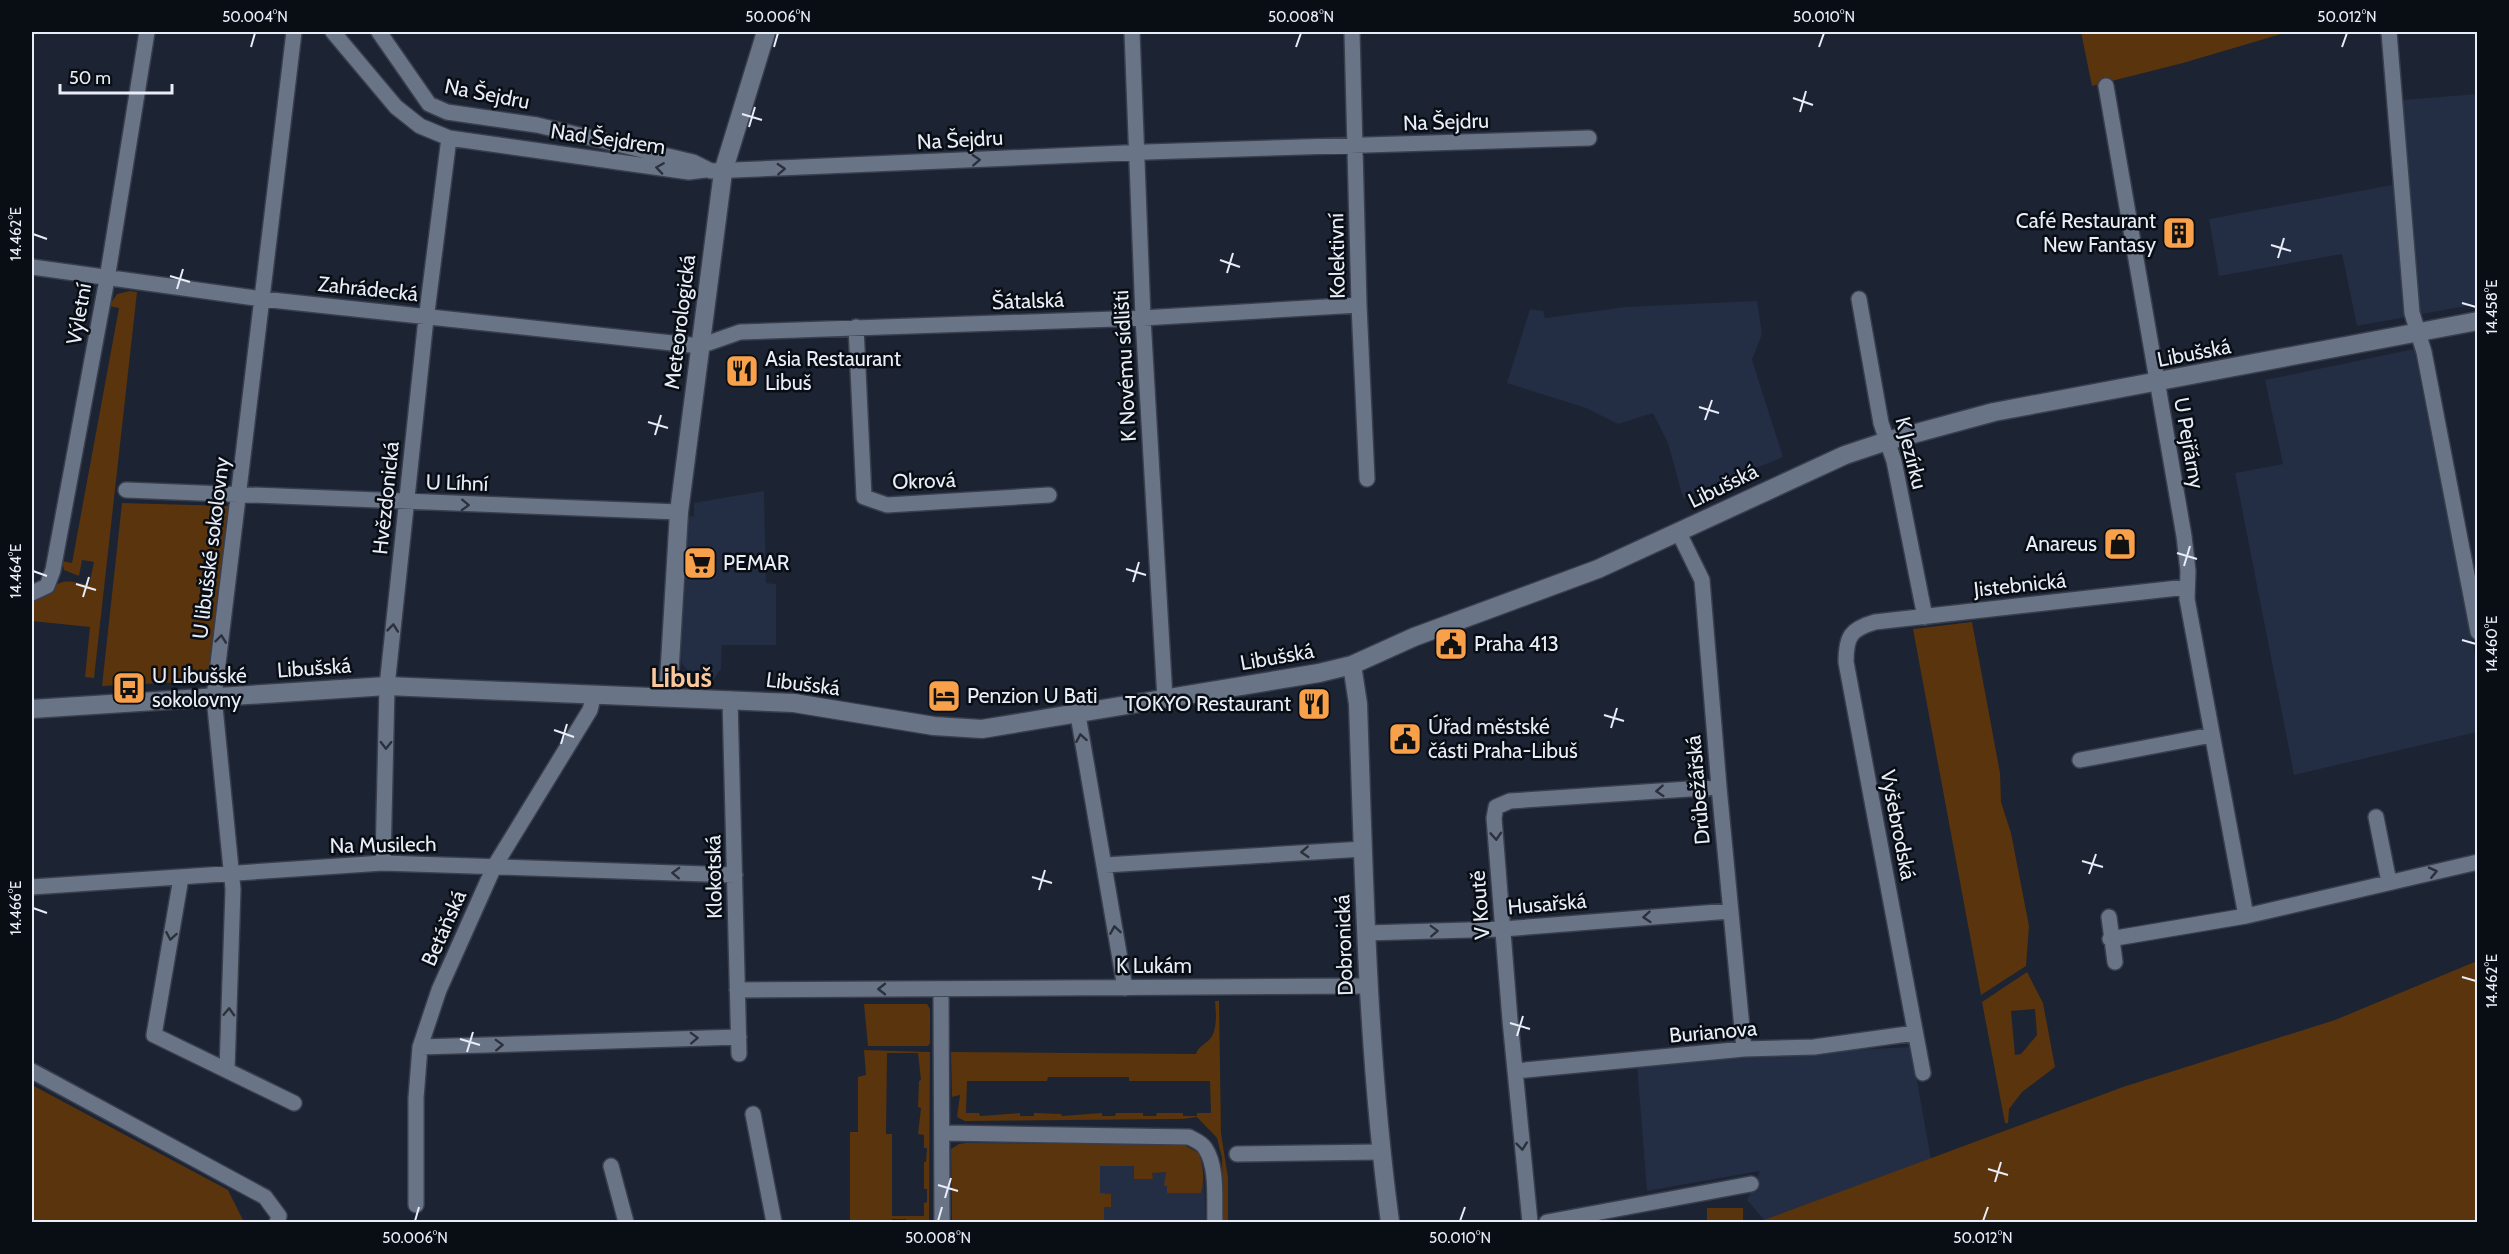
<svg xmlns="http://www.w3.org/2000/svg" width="2509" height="1254" viewBox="0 0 2509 1254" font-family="Cabin,sans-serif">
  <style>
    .built { fill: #232d43 }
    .green { fill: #59340c; fill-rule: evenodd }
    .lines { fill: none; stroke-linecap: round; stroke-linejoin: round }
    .street-casing { stroke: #383e4c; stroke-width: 18 }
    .secondary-casing { stroke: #383e4c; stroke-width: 21 }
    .street { stroke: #6a7487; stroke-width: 15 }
    .secondary { stroke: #6a7487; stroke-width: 18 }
    .oneway { stroke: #2b313c }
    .ticks { fill: none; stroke: #e8edf8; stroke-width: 2 }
    .labels { text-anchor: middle; stroke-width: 5; stroke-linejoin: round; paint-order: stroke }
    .street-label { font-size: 21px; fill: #e8edf8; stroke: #090d14 }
    .poi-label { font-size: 21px; fill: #e8edf8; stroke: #090d14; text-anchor: start }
    .district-label { font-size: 27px; font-weight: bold; fill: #f9c89d; stroke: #090d14 }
    .neatline { fill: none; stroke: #e8edf8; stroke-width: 2 }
    .ticks-label { font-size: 15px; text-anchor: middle; fill: #e8edf8 }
  </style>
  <rect width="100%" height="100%" fill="#1c2333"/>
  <path class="built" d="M 2477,94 L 2477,304 L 2357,326 L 2342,254 L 2219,276 L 2209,219 L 2408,182 L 2402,100 Z
    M 1757,301 L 1762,334 L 1752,360 L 1783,457 L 1683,498 L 1668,443 L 1653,413 L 1618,424 L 1586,408 L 1507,383 L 1530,309 L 1543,311 L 1545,318 L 1625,307 Z
    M 2414,349 L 2477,666 L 2477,732 L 2294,775 L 2235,473 L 2283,464 L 2265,380 Z
    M 764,491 L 766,583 L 776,584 L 776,645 L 722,645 L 721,669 L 708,687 L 701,686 L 682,664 L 678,630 L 687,517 L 694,516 L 694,503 Z
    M 1911,1047 L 1931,1159 L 1764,1220 L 1747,1200 L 1760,1171 L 1647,1191 L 1637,1066 L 1754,1055 Z
    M 1039,1143 L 1182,1144 L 1199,1153 L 1203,1168 L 1206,1222 L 1032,1222 Z"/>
  <path class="green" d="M 2081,32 L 2288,32 L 2183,63 L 2092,86 Z
    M 130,291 L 137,292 L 94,678 L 85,677 L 90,627 L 32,621 L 32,600 C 47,599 49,588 60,583 C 69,579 81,584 89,585 L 94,562 L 82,560 L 79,576 L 64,570 L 62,561 L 72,563 L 119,308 L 109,306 L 117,294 Z
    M 122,503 L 229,506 L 207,681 L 102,686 Z
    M 1972,622 L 2000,773 L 2001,802 L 2011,833 L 2029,926 L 2026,966 L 1981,995 L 1913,629 Z
    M 2477,961 L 2477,1222 L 1764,1222 L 1764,1220 L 2123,1087 L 2335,1020 Z
    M 2027,972 L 2043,1003 L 2055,1067 L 2022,1092 L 2009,1109 L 2008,1123 L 2005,1123 L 1982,1002 ZM 2035,1009 L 2037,1035 L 2021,1054 L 2015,1055 L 2011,1011 Z
    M 1215,1001 L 1219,1001 L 1221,1133 L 1228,1178 L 1228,1222 L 1223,1222 L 1222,1158 L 1217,1138 L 1197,1117 L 1182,1119 L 965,1121 L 957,1117 L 960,1095 L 952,1097 L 951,1052 L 1196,1054 C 1198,1047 1204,1045 1209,1040 C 1218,1031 1216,1013 1215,1001 ZM 1048,1077 L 1129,1077 L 1129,1081 L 1210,1081 L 1211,1113 L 1197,1113 L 1197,1116 L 1183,1116 L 1183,1113 L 1157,1113 L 1156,1116 L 1143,1116 L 1143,1113 L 1116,1113 L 1115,1116 L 1102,1116 L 1102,1113 L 1062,1116 L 1061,1114 L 1034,1113 L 1034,1116 L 1020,1116 L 1020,1113 L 980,1116 L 979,1113 L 966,1113 L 967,1081 L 1047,1081 Z
    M 864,1004 L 927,1004 L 930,1009 L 930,1043 L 928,1046 L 868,1046 Z
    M 864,1050 L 930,1052 L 929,1222 L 906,1222 L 906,1219 L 892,1219 L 891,1222 L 850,1222 L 850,1132 L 858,1132 L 858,1077 L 866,1075 ZM 887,1053 L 918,1053 L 921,1080 L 919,1081 L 918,1107 L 921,1108 L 918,1134 L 924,1135 L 924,1148 L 927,1148 L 926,1162 L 924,1162 L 924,1189 L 927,1189 L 927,1202 L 924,1203 L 924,1216 L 892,1216 L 892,1134 L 886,1134 Z
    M 32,1085 L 228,1190 L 244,1222 L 32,1222 Z
    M 966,1143 L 1182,1144 L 1199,1153 C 1203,1167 1205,1179 1201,1193 L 1167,1193 L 1167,1186 L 1164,1186 L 1166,1172 L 1152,1173 L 1153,1179 L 1134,1179 L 1134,1166 L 1100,1166 L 1100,1193 L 1111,1194 L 1111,1207 L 1104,1207 L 1104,1222 L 952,1222 L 951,1149 L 959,1144 Z
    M 1707,1208 L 1743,1208 L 1743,1222 L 1707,1222 Z"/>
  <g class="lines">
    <g class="street-casing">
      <path id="street" d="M 333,32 L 396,107 L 420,126 L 449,138 L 689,172 L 705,170
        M 379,32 L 429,104 L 447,112 L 537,125 L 693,162 L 711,171 L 1147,152 L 1589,138
        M 1132,32 L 1143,318 L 1165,699
        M 1352,32 L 1359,305 L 1367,479
        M 2389,32 L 2412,313 L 2424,352 L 2478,632
        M 2106,86 L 2184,536 L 2188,571 L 2187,599 L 2246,916
        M 32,267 L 262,299 L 700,346 L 740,332 L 1143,318 L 1359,305
        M 1859,299 L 1881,423 L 1894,461 L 1925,617
        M 856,327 L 864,497 L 887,505 L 1049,495
        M 126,490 L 679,512
        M 1679,533 L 1702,580 L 1719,787 L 1744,1049
        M 32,593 L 47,586 L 53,570 L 107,279 L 147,32
        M 730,699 L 739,1054
        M 1078,715 L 1125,988
        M 2080,760 L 2212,735
        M 2376,817 L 2389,882
        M 383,863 L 387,686 L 425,328 L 449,138
        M 1105,865 L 1363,849
        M 181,878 L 154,1035 L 294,1103
        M 32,887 L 383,863 L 735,875
        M 2109,917 L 2115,962
        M 1366,933 L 1503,929 L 1730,911
        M 2110,939 L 2246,916 L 2478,862
        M 941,989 L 942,1222
        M 737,990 L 1368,986
        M 420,1047 L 739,1037
        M 227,1070 L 233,889 L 214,697 L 294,32
        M 32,1071 L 265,1197 L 279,1216 L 277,1222
        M 1515,1071 L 1744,1049 L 1814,1047 L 1915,1033
        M 1923,1073 L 1846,662 C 1846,636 1851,629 1875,622 L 2187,587
        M 753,1114 L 774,1222
        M 943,1133 L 1189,1137 C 1195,1140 1202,1143 1205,1148 C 1218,1167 1214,1200 1215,1222
        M 1237,1154 L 1380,1152
        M 611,1166 L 626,1222
        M 416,1205 L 416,1098 L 420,1047 L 439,990 L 494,867 L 590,710 L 594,694
        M 1530,1222 L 1510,1020 L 1494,818 L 1496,807 L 1510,801 L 1719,787
        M 1547,1222 L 1751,1184"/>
    </g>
    <g class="secondary-casing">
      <path id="secondary" d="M 1352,665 L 1358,704 C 1364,877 1367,1051 1390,1222
        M 668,697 L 679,512 L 723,172 L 766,32
        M 32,709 L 387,686 L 794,703 L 934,726 L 982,729 L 1319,673 L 1352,665 L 1414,637 L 1598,569 L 1845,455 L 1887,441 L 1994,412 L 2478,321"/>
    </g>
    <use href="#street" class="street"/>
    <use href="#secondary" class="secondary"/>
  </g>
  <defs><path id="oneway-chevron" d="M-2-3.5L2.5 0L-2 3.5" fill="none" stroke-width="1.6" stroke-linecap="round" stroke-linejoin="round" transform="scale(1.5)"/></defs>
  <g class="oneway">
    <use href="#oneway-chevron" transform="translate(976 160) rotate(-3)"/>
    <use href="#oneway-chevron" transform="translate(660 168) rotate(-172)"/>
    <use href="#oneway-chevron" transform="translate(781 169) rotate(-3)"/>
    <use href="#oneway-chevron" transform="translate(465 505) rotate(2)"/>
    <use href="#oneway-chevron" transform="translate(393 628) rotate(-84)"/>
    <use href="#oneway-chevron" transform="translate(221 639) rotate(-83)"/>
    <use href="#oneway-chevron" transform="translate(1081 738) rotate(-100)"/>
    <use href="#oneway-chevron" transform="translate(386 745) rotate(91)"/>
    <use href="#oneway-chevron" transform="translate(1660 791) rotate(176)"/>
    <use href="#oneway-chevron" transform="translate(1496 836) rotate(86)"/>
    <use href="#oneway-chevron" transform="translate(1305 852) rotate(176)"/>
    <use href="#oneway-chevron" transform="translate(2433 872) rotate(-13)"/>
    <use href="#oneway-chevron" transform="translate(676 873) rotate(-178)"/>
    <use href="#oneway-chevron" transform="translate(1647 917) rotate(175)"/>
    <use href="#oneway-chevron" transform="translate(1115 930) rotate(-99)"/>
    <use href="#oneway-chevron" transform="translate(1434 931) rotate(-2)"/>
    <use href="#oneway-chevron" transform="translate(171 936) rotate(100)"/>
    <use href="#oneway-chevron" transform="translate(882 989) rotate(180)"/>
    <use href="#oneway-chevron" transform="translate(229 1012) rotate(-88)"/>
    <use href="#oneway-chevron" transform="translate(694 1038) rotate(-2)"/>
    <use href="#oneway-chevron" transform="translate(499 1045) rotate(-2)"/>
    <use href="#oneway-chevron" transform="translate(1522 1146) rotate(84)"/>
  </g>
  <path class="ticks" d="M 251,47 L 255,33M 774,47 L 778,33M 1296,47 L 1301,33M 1819,47 L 1824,33M 2342,47 L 2347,33M 1793,98 L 1813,105M 1800,112 L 1806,91M 742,114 L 762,120M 749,127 L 755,107M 33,234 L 47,239M 2271,245 L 2291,251M 2278,258 L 2284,238M 1220,260 L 1240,267M 1227,273 L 1233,253M 170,276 L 190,282M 177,289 L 183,269M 2462,303 L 2476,307M 1699,407 L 1719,413M 1705,420 L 1712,400M 648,422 L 668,428M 655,435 L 661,415M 2177,553 L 2197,559M 2184,566 L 2190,546M 1126,569 L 1146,575M 33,571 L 47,576M 1133,582 L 1139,562M 76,584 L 96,590M 83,597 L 89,577M 2462,640 L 2476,644M 1604,715 L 1624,721M 1611,728 L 1617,708M 554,730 L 574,737M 561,744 L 567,724M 2082,861 L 2103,867M 2089,874 L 2096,854M 1032,877 L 1052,883M 1039,890 L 1045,870M 33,908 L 47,913M 2462,977 L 2476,981M 1510,1023 L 1530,1029M 1517,1036 L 1523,1016M 460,1039 L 480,1045M 467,1052 L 473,1032M 1988,1169 L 2008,1175M 1995,1182 L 2001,1162M 938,1185 L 958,1191M 945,1198 L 951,1178M 415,1221 L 419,1207M 938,1221 L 942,1207M 1460,1221 L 1465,1207M 1983,1221 L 1988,1207"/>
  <defs>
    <g id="building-square" transform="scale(1.725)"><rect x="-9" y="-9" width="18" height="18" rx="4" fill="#f8a14a" stroke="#090d14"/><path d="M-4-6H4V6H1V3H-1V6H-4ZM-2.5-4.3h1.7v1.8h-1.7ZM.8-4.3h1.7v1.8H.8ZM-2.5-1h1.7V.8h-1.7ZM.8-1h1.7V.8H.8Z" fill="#111"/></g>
    <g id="restaurant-square" transform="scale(1.725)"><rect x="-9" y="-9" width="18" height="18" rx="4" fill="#f8a14a" stroke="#090d14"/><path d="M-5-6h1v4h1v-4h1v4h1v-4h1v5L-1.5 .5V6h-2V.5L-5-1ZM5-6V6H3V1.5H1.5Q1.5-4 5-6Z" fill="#111"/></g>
    <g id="shop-square" transform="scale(1.725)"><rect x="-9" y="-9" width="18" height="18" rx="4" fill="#f8a14a" stroke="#090d14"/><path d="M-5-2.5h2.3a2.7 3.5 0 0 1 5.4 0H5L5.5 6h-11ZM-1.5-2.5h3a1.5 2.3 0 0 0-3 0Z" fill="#111"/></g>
    <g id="supermarket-square" transform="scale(1.725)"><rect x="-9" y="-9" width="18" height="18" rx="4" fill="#f8a14a" stroke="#090d14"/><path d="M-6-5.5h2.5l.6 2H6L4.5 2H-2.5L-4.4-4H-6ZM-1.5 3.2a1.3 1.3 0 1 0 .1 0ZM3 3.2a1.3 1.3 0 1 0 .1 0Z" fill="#111"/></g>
    <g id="civic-square" transform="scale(1.725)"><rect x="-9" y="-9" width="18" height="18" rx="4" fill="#f8a14a" stroke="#090d14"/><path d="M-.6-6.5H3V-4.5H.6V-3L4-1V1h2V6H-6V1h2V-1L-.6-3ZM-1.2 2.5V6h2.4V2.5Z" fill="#111"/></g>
    <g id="bus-square" transform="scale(1.725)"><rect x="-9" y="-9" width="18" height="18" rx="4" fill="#f8a14a" stroke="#090d14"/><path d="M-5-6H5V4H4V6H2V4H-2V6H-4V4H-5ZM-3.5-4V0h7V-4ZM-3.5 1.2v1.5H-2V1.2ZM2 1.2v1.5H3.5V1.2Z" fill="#111"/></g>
    <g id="hotel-square" transform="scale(1.725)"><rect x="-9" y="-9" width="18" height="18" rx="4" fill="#f8a14a" stroke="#090d14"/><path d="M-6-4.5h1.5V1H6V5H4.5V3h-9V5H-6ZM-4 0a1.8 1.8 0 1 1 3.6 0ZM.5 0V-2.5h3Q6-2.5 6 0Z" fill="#111"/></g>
  </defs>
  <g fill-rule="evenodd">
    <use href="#building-square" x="2179" y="233"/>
    <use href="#restaurant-square" x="742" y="371"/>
    <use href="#shop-square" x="2120" y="544"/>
    <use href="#supermarket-square" x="700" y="563"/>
    <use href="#civic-square" x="1451" y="644"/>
    <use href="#bus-square" x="129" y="688"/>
    <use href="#hotel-square" x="944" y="696"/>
    <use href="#restaurant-square" x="1314" y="704"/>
    <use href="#civic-square" x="1405" y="739"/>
  </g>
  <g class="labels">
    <g class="street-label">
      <text transform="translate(487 94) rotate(11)" y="7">Na Šejdru</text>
      <text transform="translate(1446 122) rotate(-2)" y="7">Na Šejdru</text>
      <text transform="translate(608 139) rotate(8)" y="7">Nad Šejdrem</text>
      <text transform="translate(960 140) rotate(-3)" y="7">Na Šejdru</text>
      <text transform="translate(1337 256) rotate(-91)" y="7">Kolektivní</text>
      <text transform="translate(368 289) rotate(6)" y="7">Zahrádecká</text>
      <text transform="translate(1028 301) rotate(-2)" y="7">Šátalská</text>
      <text transform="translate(79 314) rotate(-80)" y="7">Výletní</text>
      <text transform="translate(680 322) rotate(-83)" y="7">Meteorologická</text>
      <text transform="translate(2194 353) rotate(-11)" y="7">Libušská</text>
      <text transform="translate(1125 366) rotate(-93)" y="7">K Novému sídlišti</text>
      <text transform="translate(2189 443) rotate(80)" y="7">U Pejřárny</text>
      <text transform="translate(1911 453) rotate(76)" y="7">K Jezírku</text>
      <text transform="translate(924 481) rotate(-2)" y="7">Okrová</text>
      <text transform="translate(457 483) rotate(2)" y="7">U Líhní</text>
      <text transform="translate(1723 486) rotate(-26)" y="7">Libušská</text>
      <text transform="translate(386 498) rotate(-84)" y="7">Hvězdonická</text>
      <text transform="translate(211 548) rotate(-83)" y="7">U libušské sokolovny</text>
      <text transform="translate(2020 585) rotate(-6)" y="7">Jistebnická</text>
      <text transform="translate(1277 657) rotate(-10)" y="7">Libušská</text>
      <text transform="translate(314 668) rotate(-4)" y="7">Libušská</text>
      <text transform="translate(803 684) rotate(7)" y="7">Libušská</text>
      <text transform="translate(1698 790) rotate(-95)" y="7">Drůbežářská</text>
      <text transform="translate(1898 825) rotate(79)" y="7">Vyšebrodská</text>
      <text transform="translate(383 845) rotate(-1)" y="7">Na Musilech</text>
      <text transform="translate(714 877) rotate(-91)" y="7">Klokotská</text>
      <text transform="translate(1547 904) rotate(-5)" y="7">Husařská</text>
      <text transform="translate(1480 905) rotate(-94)" y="7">V Koutě</text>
      <text transform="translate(444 928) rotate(-66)" y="7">Betáňská</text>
      <text transform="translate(1344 945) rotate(-92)" y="7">Dobronická</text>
      <text x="1154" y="973">K Lukám</text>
      <text transform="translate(1713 1032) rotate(-5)" y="7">Burianova</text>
    </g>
    <g class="poi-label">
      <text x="2156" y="228" text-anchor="end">Café Restaurant<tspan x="2156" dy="24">New Fantasy</tspan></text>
      <text x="765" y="366">Asia Restaurant<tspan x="765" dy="24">Libuš</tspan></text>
      <text x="2097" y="551" text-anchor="end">Anareus</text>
      <text x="723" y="570">PEMAR</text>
      <text x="1474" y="651">Praha 413</text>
      <text x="152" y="683">U Libušské<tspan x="152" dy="24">sokolovny</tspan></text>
      <text x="967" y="703">Penzion U Bati</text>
      <text x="1291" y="711" text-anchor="end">TOKYO Restaurant</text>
      <text x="1428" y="734">Úřad městské<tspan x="1428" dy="24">části Praha-Libuš</tspan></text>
    </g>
    <g class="district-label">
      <text x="681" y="687">Libuš</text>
    </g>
  </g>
  <rect width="2509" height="1254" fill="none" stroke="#090d14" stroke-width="66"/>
  <path d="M60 84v9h112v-9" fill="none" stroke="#e8edf8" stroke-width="3"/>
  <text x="69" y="84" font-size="18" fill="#e8edf8" stroke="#090d14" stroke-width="4.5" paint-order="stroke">50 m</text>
  <rect x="33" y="33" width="2443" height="1188" class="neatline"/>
  <g class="ticks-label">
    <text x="255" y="22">50.004°N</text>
    <text x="778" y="22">50.006°N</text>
    <text x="1301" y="22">50.008°N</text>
    <text x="1824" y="22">50.010°N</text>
    <text x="2347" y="22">50.012°N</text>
    <text transform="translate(16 234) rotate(-90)" y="5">14.462°E</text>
    <text transform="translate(2492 307) rotate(-90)" y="5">14.458°E</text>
    <text transform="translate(16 571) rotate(-90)" y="5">14.464°E</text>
    <text transform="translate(2492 644) rotate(-90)" y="5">14.460°E</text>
    <text transform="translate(16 908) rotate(-90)" y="5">14.466°E</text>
    <text transform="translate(2492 981) rotate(-90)" y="5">14.462°E</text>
    <text x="415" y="1243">50.006°N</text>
    <text x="938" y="1243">50.008°N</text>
    <text x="1460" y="1243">50.010°N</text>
    <text x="1983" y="1243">50.012°N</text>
  </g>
</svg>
